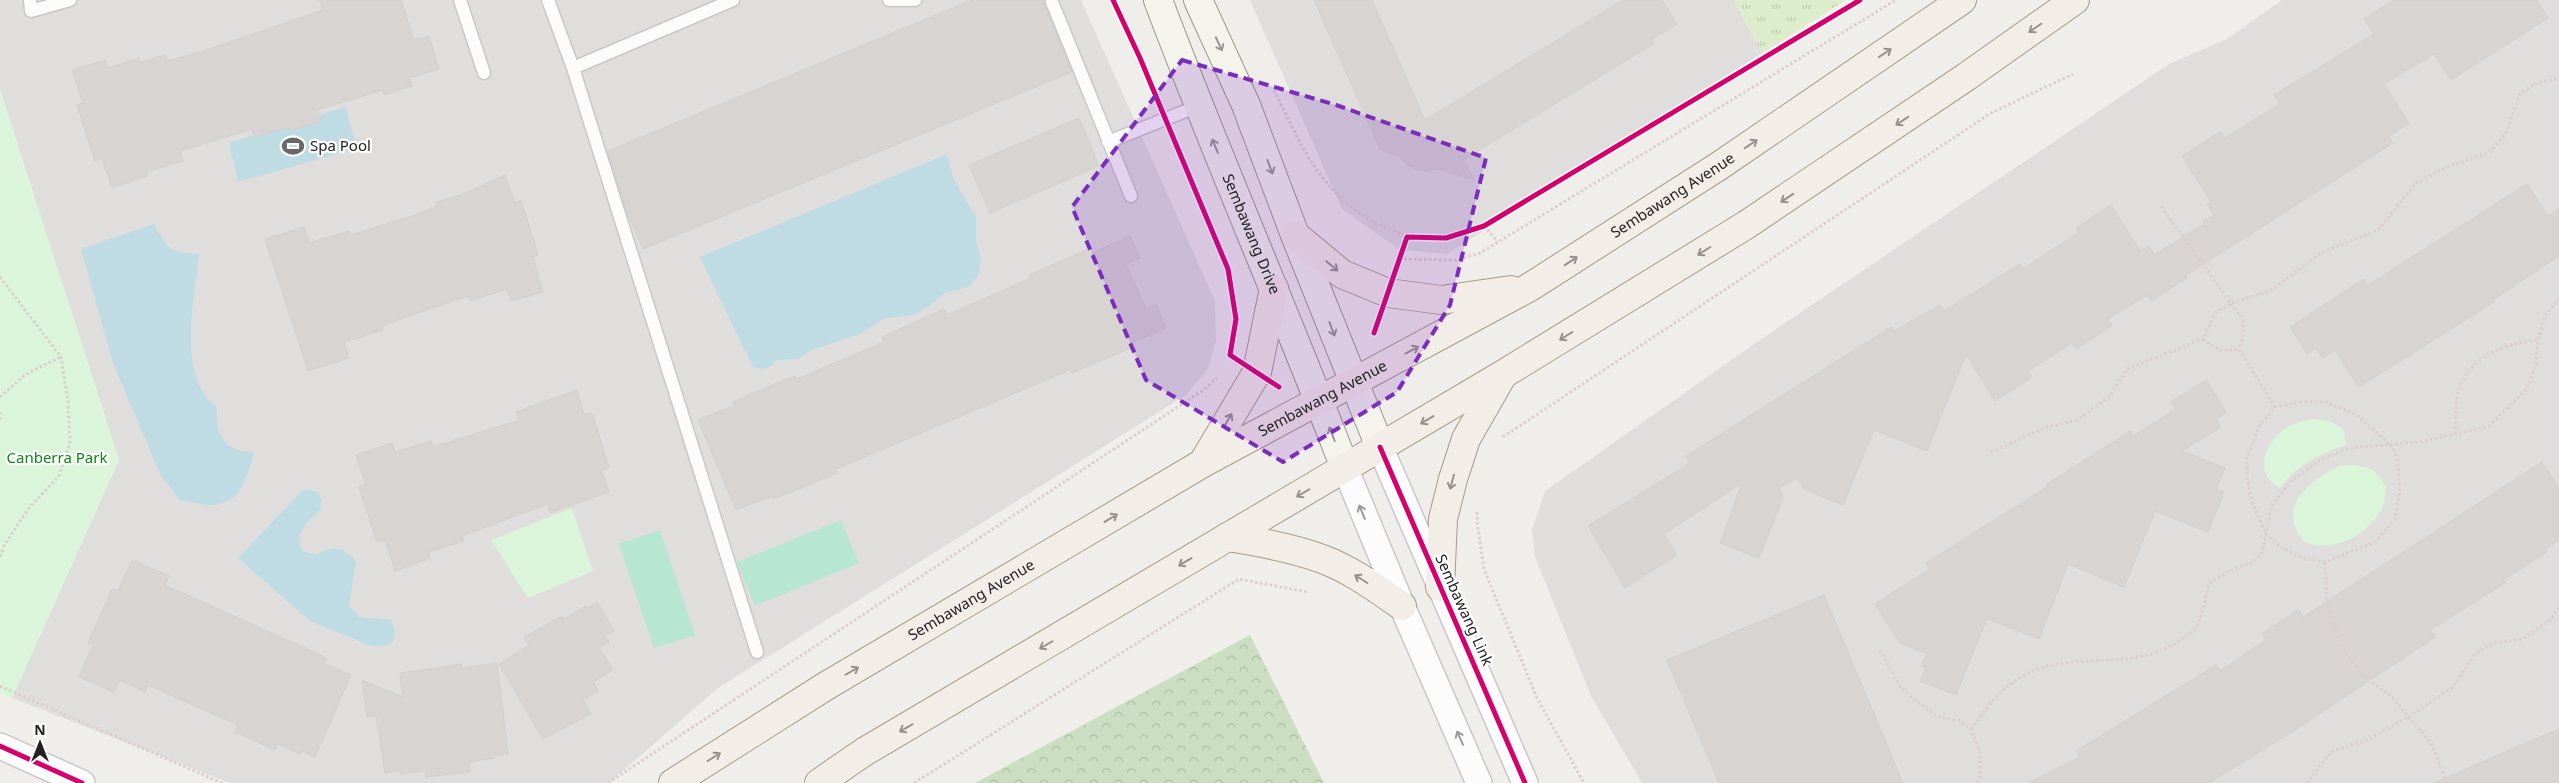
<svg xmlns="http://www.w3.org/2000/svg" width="2559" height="783" viewBox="0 0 2559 783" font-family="'Noto Sans',sans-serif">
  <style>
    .residential { fill: #dfdedc }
    .grass { fill: url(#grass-tufts) }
    .forest { fill: url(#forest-crowns) }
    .park { fill: #daf5da }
    .pitch { fill: #b7e6d2 }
    .water { fill: #bfdbe3 }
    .building { fill: #d7d4d2; stroke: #d3d0cc }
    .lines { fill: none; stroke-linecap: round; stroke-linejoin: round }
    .service-casing { stroke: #c9c8c7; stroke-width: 15 }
    .minor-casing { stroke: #c9c8c7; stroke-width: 28 }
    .secondary-casing { stroke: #999a82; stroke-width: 30 }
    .primary-casing { stroke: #a79c86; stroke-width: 30 }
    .path { stroke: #dccecd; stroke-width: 3; stroke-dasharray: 2.5 2.5; stroke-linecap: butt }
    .service { stroke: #fdfcfc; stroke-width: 12 }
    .minor { stroke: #fdfcfc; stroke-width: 25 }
    .secondary { stroke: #f4f4ed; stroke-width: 28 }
    .primary { stroke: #f3ede7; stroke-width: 28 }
    .cycleway-casing { stroke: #fff; stroke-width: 8 }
    .cycleway { stroke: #d6006c; stroke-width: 5 }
    .oneway { stroke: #95928e }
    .oneway2 { stroke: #969692 }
    .oneway3 { stroke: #9a9a9a }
    .marked { fill: #7b2cbf; fill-opacity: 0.2; stroke: #7b2cbf; stroke-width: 4; stroke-dasharray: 10 6; stroke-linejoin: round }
    .labels { text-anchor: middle; stroke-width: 4.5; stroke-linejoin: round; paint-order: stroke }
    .poi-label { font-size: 15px; fill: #222; stroke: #fff; text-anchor: start }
    .street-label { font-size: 15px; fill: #222; stroke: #fff }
    .park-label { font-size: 15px; fill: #0c8416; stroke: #fff }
  </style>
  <defs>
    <pattern id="grass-tufts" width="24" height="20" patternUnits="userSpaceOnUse" patternTransform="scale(1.25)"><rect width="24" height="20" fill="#ddeccb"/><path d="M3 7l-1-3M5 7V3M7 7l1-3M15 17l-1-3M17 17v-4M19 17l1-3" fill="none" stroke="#bdcaae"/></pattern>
    <pattern id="forest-crowns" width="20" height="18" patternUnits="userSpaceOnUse" patternTransform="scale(1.25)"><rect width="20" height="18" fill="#cbdec1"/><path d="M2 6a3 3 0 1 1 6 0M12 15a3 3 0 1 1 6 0" fill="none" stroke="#aebea6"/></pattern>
  </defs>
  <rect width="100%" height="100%" fill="#f0eeeb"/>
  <path class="residential" d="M 0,0 L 1081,0 L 1215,301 L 1216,341 L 1208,369 L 1186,395 L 718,688 L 609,783 L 230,783 L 12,698 L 119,460 L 0,90 Z
    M 1250,0 L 1734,0 L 1762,53 L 1447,254 L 1400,250 L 1342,209 Z
    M 2282,0 L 2559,0 L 2559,783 L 1642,783 L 1591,696 L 1535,557 L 1532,530 L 1545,491 L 1757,342 L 2169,64 L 2227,39 Z"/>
  <path class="grass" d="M 1734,0 L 1846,0 L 1762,53 Z"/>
  <path class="forest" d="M 1250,635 L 1324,783 L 975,783 Z"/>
  <path class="park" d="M 0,90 L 119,460 L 12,698 L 0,693 Z
    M 2311,419 L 2330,421 L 2344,430 L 2346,445 C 2320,453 2296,466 2280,488 C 2255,475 2262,447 2282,431 C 2290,424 2301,422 2311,419 Z
    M 2341,465 C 2366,466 2374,465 2386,487 C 2385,494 2385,503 2382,509 C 2370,532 2340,549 2315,545 C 2305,544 2299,537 2296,529 C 2282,498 2319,477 2341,465 Z
    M 572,508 L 593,571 L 528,598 L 491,540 Z"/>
  <path class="pitch" d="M 841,520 L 859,563 L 755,606 L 737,562 Z
    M 660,530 L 695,635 L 654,648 L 619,544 Z"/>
  <path class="water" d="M 345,107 L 357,148 L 238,182 L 229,143 Z
    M 947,154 L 953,178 L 976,217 L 976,240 L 981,260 L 978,276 L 968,287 L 945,293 L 931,305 L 914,315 L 885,318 L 860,334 L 814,349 L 797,359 L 776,360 C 769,370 764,370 753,367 L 700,257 Z
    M 154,224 C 169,251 168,252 199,254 C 195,297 181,351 202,391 C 206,397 212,403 217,408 C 215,436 225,452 254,452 C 248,474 242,502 215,505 C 204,506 190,501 180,500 L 161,476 L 113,363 L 81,249 Z
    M 304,489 L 317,492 L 321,499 L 320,510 C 307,522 294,532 302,551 L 316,555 C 330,545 346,547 356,562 L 349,606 L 359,617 L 391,620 L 395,630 L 393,642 L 386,646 L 371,646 L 310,621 L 238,558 Z"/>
  <path class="building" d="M 319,0 L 401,0 L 414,40 L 429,36 L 439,69 L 409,78 L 412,86 L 384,95 L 383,90 L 317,110 L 321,121 L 289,131 L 288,127 L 254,137 L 252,129 L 180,151 L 183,161 L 146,172 L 148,176 L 112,188 L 102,158 L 95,161 L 77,105 L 83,103 L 72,70 L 105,60 L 108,68 L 139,58 L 140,62 L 165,55 L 167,61 L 200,52 L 323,10 Z
    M 972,0 L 1043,0 L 1072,72 L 643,249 L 626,210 L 608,151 Z
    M 1314,0 L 1372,0 L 1425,120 L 1623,0 L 1662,0 L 1677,24 L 1652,39 L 1655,43 L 1463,160 L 1475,180 L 1438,169 L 1424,171 L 1409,166 L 1399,157 L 1380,149 Z
    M 2394,0 L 2537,0 L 2548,18 L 2451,80 L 2434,54 L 2384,84 L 2409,123 L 2389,136 L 2393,143 L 2185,276 L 2187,278 L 2151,301 L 2147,295 L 2108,319 L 2112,326 L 2076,349 L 2072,343 L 2028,371 L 2032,377 L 1995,401 L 1966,354 L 1927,451 L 1874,430 L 1843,505 L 1804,489 L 1797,478 L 1779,488 L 1783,498 L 1759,558 L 1720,543 L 1742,483 L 1664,534 L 1677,555 L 1625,588 L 1588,526 L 1690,463 L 1686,456 L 1891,327 L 1894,331 L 1940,305 L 1944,311 L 2020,264 L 2023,269 L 2079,232 L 2076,228 L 2111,205 L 2140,251 L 2149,246 L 2154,255 L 2204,224 L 2203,222 L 2214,215 L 2207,205 L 2211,202 L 2182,156 L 2220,132 L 2225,138 L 2280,104 L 2274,95 L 2374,34 L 2364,19 Z
    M 1079,118 L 1099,166 L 990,213 L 969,165 Z
    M 505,175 L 515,203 L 521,200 L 538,255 L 533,257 L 543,292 L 511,301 L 507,289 L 470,301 L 468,296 L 406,317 L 382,326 L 383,330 L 344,342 L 349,358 L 308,371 L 265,239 L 304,227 L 309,243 L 349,231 L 351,235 L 415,215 L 436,206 L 436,202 L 461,195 Z
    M 2527,184 L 2548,216 L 2559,208 L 2559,256 L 2493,300 L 2494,302 L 2359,387 L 2335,350 L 2323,358 L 2316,348 L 2307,354 L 2290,327 L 2364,279 L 2368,285 Z
    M 1130,236 L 1140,258 L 1126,264 L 1146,309 L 1156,304 L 1166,328 L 1131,343 L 1133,347 L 1072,373 L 1070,370 L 836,469 L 837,473 L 774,499 L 772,496 L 736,510 L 698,420 L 735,405 L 733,402 L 760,390 L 795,376 L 797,379 L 884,342 L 882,337 L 944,309 L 947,315 L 1031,278 L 1029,275 L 1077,254 L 1090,248 L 1092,253 Z
    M 2206,380 L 2226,412 L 2216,419 L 2221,427 L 2182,451 L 2225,468 L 2216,489 L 2224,492 L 2208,532 L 2155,511 L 2124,587 L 2068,564 L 2039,639 L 1987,619 L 1956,695 L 1920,681 L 1926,668 L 1921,666 L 1927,654 L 1900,643 L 1875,604 L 1930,569 L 1926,563 L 2047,487 L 2046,485 L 2130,431 L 2133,436 L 2176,409 L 2171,402 Z
    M 577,390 L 584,415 L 592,413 L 609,467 L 602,471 L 609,492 L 550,513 L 548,504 L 462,536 L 464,541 L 428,552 L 430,558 L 395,571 L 385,540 L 377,542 L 359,487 L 366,485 L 356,455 L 392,443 L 395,452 L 431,441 L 433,447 L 519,420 L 516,412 Z
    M 2542,462 L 2559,488 L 2559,540 L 2545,549 L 2547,552 L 2503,580 L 2505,583 L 2430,630 L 2435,637 L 2292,732 L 2209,783 L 2028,783 L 2080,757 L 2076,751 L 2216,665 L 2220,671 L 2266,640 L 2262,633 L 2299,610 L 2303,617 Z
    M 132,560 L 169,576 L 165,585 L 327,658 L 324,664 L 351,675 L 315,757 L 302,751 L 300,754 L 278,744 L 275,750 L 235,732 L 238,725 L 148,685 L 145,692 L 120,680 L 114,692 L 79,677 L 93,645 L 88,643 L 112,589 L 118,591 Z
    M 1824,595 L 1903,783 L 1719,783 L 1667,660 Z
    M 597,602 L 614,631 L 605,636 L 609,642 L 599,647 L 613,670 L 593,682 L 598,691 L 583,700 L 591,714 L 543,739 L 499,664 L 529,645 L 524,637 L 562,616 L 564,619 L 586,606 L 588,608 Z
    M 497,663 L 508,754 L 494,756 L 495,758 L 469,762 L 470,772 L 426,777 L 425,771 L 400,774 L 400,771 L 385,773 L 376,716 L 367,717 L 362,680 L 403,697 L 400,673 L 462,664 L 462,668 Z
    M 2559,729 L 2559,783 L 2434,783 L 2519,746 Z"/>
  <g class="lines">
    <g class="service-casing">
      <path id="service" d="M 30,0 L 31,11 L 70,0
        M 460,0 L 484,73
        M 548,0 L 573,68 L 757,652
        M 889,0 L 915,0
        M 1052,2 L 1131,196
        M 573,68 L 733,0
        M 1108,142 L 1198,106"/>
    </g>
    <g class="minor-casing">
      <path id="minor" d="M 1380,447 L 1525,783
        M 1345,468 L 1402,606 L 1479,783
        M 0,746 L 82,783"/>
    </g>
    <g class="secondary-casing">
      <g id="secondary">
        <path id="s1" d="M 1158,0 C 1217,157 1285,311 1345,468"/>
        <path d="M 1198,0 L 1246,105 L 1295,235 L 1380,447"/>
      </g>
    </g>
    <g class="primary-casing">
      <g id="primary">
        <path d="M 1295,235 L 1342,274 L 1388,293 L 1441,300 L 1511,290"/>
        <path d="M 1204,461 L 1257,372 L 1274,288"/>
        <path d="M 1227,537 C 1260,542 1294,548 1325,560 C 1353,571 1377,589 1402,606"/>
        <path d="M 1440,587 L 1443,519 L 1453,479 L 1466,439 L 1502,376"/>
        <path id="s2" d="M 673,783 L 826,686 L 1203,463 L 1530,287 L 1719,166 L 1962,0"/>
        <path d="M 819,783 L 864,752 L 1502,375 L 1746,225 L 1966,77 L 2075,0"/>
      </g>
    </g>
    <path class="path" d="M 1274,90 C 1300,141 1315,184 1365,217 C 1377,225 1393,230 1407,237 L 1399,259
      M 2161,206 L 2243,320 L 2243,337 L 2239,349
      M 1484,226 L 1498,242
      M 1399,259 L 1456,260 L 1480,253 L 1896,0
      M 0,277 L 61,357 L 68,401 L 70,442 L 59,476 L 28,509 L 4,546 L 0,558
      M 1374,333 L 1378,319
      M 2203,339 C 2215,349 2223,352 2239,349 L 2275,407
      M 0,397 L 26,374 L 61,357
      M 2300,402 L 2326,402 L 2356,414 L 2392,446 L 2398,461 L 2400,492 L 2395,519 L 2375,542 L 2325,562 L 2303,558 L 2281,547 L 2266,534 L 2252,502 L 2247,477 L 2247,458 L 2258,428 L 2275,407 Z
      M 0,412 L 0,421
      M 2455,434 C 2456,421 2455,404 2458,392 C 2469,356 2505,343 2538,340
      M 1503,437 L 1991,113 L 2073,74
      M 1991,452 L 2044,428 L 2077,420 L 2109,397 L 2127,369 L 2203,339 L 2215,313 L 2232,303 L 2270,291 L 2321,253 L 2378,230 L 2416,183 L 2447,167 L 2490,152 L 2506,133 L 2520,94 L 2538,82 L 2559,79
      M 1477,512 L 1477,521 L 1484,569 L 1537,698 L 1584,783
      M 2325,562 L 2327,605 L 2341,646 L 2360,673 L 2391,696 L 2431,743 L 2447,783
      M 1880,650 L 1900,686 L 1914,700 L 1937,716 L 1960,721 L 1971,729 L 1980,751 L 1980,778 L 1977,783
      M 0,686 L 222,783
      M 1971,729 C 1989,705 2002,685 2031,672 C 2078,650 2138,674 2184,637 C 2188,635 2193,632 2196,628 C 2203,615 2205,598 2209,584 L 2229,571 L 2254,562 L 2262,553 L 2272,505 L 2291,481 L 2321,459 L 2349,448 L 2420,442 L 2489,426 L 2527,389 L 2536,364 L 2538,340 L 2545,316 L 2559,299
      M 608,783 L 1205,389 L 1217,378
      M 914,783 L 1239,579 L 1308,592
      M 2307,783 L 2331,752 L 2369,739 L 2410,716 L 2453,687 L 2475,654 L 2493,643 L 2522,639 L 2550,620 L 2559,608"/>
    <use href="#service" class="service"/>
    <use href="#minor" class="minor"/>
    <use href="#secondary" class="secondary"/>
    <use href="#primary" class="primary"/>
    <g class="cycleway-casing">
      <path id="cycleway" d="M 1113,0 L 1140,58 L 1228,269 L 1236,319 L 1230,355 L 1279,387
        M 1374,333 L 1407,237 L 1446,238 L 1484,226 L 1860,0
        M 1380,447 L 1525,783
        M 0,746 L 82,783"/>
    </g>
    <use href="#cycleway" class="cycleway"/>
  </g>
  <defs><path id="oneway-shaft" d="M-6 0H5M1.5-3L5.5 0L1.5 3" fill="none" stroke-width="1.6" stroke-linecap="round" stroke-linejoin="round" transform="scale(1.25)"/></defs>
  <g class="oneway">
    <use href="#oneway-shaft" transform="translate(2035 28) rotate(145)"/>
    <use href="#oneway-shaft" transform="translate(1885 53) rotate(-34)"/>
    <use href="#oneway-shaft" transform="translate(1902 121) rotate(146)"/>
    <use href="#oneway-shaft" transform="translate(1751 144) rotate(-34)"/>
    <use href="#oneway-shaft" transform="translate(1787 198) rotate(147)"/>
    <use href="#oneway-shaft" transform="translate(1704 251) rotate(148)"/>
    <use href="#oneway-shaft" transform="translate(1571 261) rotate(-33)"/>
    <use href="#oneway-shaft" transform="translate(1332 266) rotate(40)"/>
    <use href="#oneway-shaft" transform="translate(1566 336) rotate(148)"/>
    <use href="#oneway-shaft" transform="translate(1412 350) rotate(-28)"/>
    <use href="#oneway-shaft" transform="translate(1228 420) rotate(-60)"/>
    <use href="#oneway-shaft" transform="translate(1427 420) rotate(149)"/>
    <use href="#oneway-shaft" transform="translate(1452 482) rotate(105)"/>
    <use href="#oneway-shaft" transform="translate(1303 493) rotate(150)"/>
    <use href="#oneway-shaft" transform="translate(1111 518) rotate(-31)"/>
    <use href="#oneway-shaft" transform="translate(1185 562) rotate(149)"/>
    <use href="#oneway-shaft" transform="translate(1361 579) rotate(-148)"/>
    <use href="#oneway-shaft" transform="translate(1046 645) rotate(150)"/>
    <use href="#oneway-shaft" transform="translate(852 671) rotate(-30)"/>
    <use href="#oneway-shaft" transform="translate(906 728) rotate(150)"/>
    <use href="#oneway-shaft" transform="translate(714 757) rotate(-32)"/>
  </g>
  <g class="oneway2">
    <use href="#oneway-shaft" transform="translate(1219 44) rotate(65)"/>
    <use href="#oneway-shaft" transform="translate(1215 146) rotate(-113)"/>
    <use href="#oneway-shaft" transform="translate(1270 167) rotate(69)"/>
    <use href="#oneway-shaft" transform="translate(1332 329) rotate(69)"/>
    <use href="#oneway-shaft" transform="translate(1332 434) rotate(-111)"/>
  </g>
  <g class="oneway3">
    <use href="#oneway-shaft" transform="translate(1362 512) rotate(-112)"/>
    <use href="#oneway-shaft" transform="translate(1460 738) rotate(-114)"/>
  </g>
  <path class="marked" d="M 1182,60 L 1336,105 L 1486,158 L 1450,305 L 1397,392 L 1283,462 L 1146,380 L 1072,207 Z"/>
  <defs>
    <g id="stadium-bare" transform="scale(1.725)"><path d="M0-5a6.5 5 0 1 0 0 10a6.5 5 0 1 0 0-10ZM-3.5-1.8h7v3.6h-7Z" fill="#6a6968" stroke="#fff" stroke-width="2.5" paint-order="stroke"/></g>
  </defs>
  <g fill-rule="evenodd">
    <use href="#stadium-bare" x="293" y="146"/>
  </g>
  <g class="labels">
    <g class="poi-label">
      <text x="310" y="151">Spa Pool</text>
    </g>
    <g class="street-label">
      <text dy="5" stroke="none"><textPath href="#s2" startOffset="1160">Sembawang Avenue</textPath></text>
      <text dy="5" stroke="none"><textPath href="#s1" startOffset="252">Sembawang Drive</textPath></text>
      <text dy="5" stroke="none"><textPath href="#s2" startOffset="755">Sembawang Avenue</textPath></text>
      <text dy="5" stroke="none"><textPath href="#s2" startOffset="350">Sembawang Avenue</textPath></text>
      <text transform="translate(1464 610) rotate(66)" y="5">Sembawang Link</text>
    </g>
    <g class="park-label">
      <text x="57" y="463">Canberra Park</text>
    </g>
  </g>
  <g transform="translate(40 743)" stroke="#ffffff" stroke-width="4" paint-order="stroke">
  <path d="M0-4L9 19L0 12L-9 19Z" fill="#222222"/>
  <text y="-8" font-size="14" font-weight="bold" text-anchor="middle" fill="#222222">N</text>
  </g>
</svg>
